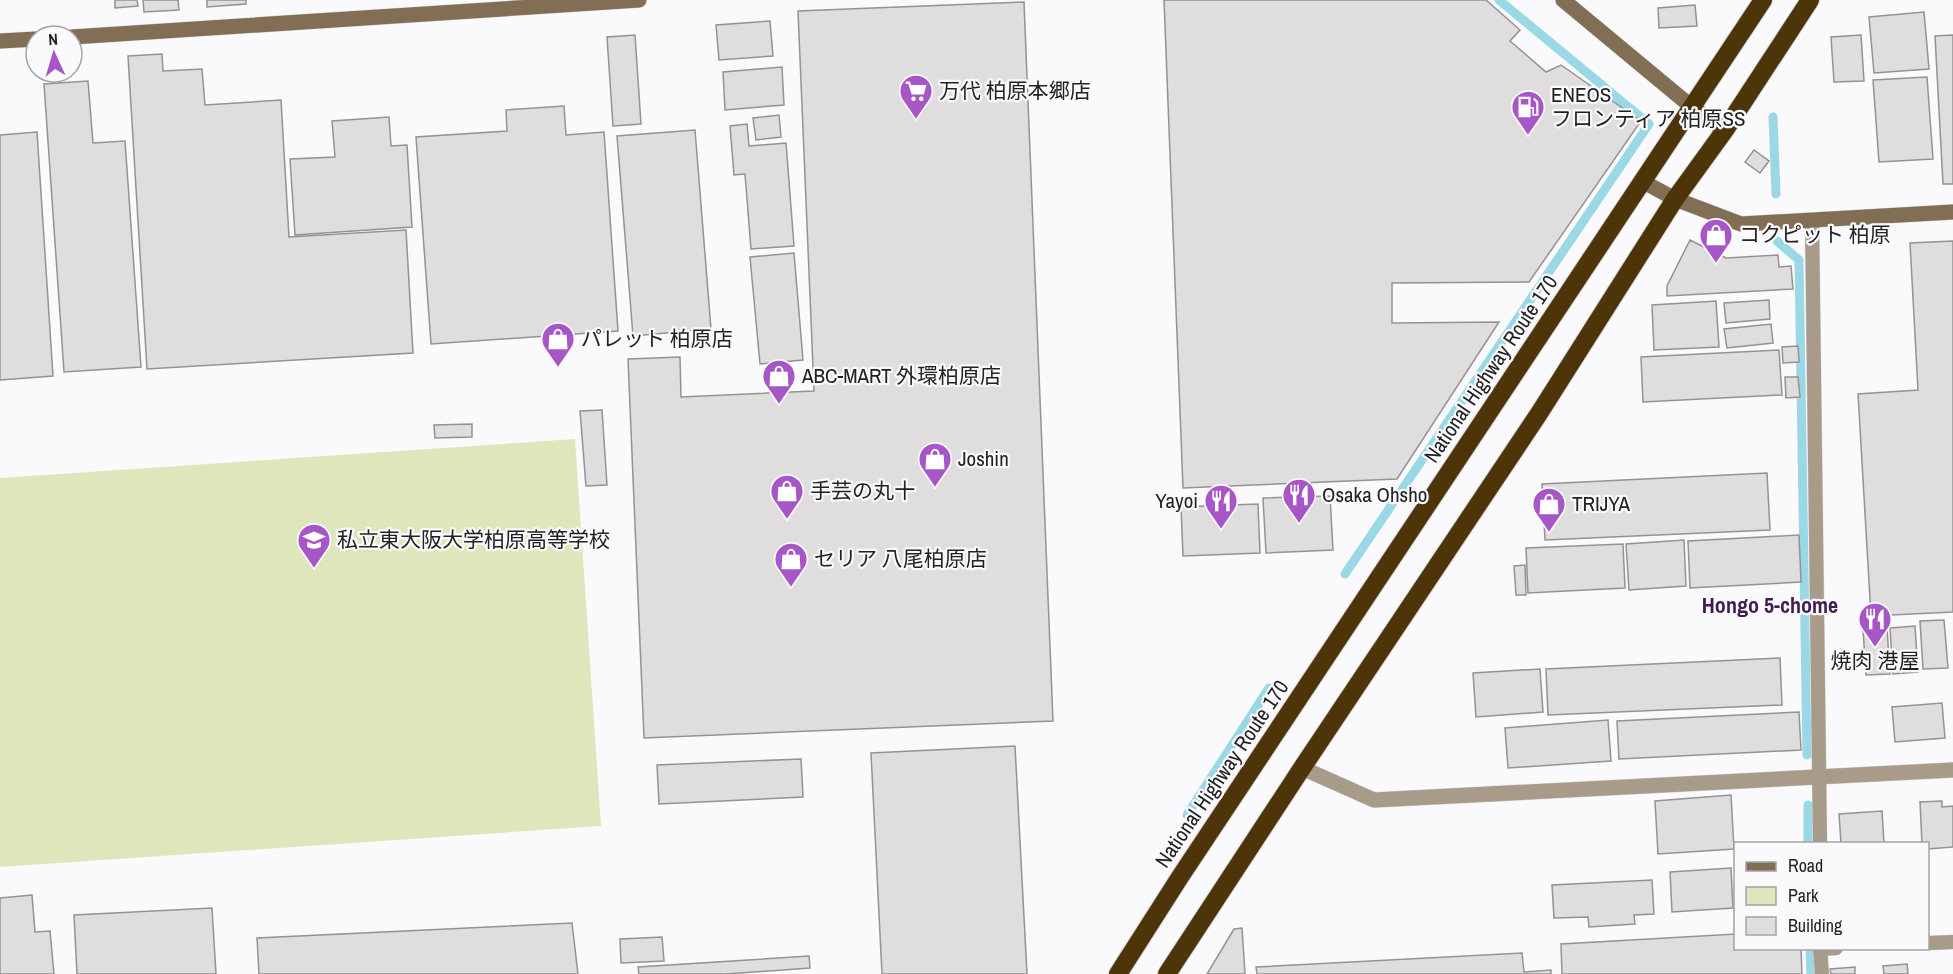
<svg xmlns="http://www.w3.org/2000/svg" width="1953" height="974" viewBox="0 0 1953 974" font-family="'Archivo Narrow','Noto Sans JP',sans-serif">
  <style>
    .green { fill: #dee7bc }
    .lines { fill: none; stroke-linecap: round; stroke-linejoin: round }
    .stream { stroke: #9ad8e6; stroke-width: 9 }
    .building { fill: #dfdddd; stroke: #949292; stroke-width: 1.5 }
    .lane-casing { stroke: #d7d7d9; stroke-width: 15 }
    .street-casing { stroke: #d7d7d9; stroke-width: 16 }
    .secondary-casing { stroke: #d7d7d9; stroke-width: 16 }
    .highway-casing { stroke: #d7d7d9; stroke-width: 20 }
    .lane { stroke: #a99b8a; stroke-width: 14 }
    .street { stroke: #a99b8a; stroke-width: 15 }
    .secondary { stroke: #816e54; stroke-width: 15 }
    .highway { stroke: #4d3409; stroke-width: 18 }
    .labels { text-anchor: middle; stroke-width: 4.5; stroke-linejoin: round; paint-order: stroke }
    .poi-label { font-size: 21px; fill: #222; stroke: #fafafc; text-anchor: start }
    .street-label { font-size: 21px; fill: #222; stroke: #fafafc }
    .neighbourhood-label { font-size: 22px; font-weight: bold; fill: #421b50; stroke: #fafafc }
  </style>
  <rect width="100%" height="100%" fill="#fafafc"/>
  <path class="green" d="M 575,439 L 601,826 L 0,867 L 0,478 Z"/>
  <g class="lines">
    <path class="stream" d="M 1773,117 L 1776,194
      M 1777,241 L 1799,260 L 1807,755
      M 1345,574 L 1649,124 L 1499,0
      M 1808,805 L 1808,844
      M 1187,815 L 1269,688
      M 1810,948 L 1811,974"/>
  </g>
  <path class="building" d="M 115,0 L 137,0 L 138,6 L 115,8 Z
    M 143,0 L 178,0 L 179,10 L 144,12 Z
    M 207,0 L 246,0 L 246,4 L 207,7 Z
    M 1164,0 L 1486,0 L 1520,30 L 1510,41 L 1546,72 L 1561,65 L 1641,121 L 1529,282 L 1392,283 L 1392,323 L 1499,322 L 1397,479 L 1183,488 Z
    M 1024,2 L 1053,721 L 644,738 L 628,359 L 680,357 L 681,397 L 814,391 L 798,11 Z
    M 1695,5 L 1697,26 L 1659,28 L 1658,8 Z
    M 1924,12 L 1929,69 L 1874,73 L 1869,17 Z
    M 770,21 L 773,56 L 719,60 L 716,25 Z
    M 635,35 L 641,124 L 613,126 L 607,37 Z
    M 1861,35 L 1864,81 L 1834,82 L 1831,37 Z
    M 1953,35 L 1953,184 L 1943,184 L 1935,36 Z
    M 162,54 L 163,71 L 202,69 L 205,105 L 281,100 L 289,237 L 406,230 L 413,353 L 147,369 L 128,56 Z
    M 782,67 L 784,105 L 725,110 L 723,72 Z
    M 1927,77 L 1933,159 L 1879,162 L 1873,80 Z
    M 88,81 L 93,143 L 125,141 L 141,367 L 64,372 L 44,84 Z
    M 564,106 L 566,135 L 604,132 L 618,331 L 431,344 L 416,137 L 507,131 L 506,110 Z
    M 779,115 L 781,137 L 756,140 L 753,118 Z
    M 389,117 L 391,146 L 407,145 L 412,227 L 295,235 L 290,159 L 335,157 L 332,121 Z
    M 747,124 L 749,146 L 786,143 L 794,246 L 751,249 L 745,174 L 734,175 L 730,126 Z
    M 695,130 L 711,329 L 633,336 L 617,136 Z
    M 37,132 L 53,376 L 0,380 L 0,135 Z
    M 1754,150 L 1769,161 L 1760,173 L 1745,162 Z
    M 1690,240 L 1726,258 L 1778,255 L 1779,267 L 1791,266 L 1793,289 L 1667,296 L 1667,286 Z
    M 1953,241 L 1953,612 L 1871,616 L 1858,394 L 1918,390 L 1910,243 Z
    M 794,253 L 803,360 L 760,364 L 750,257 Z
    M 1769,300 L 1770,319 L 1726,323 L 1724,303 Z
    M 1716,301 L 1719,347 L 1654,350 L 1652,305 Z
    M 1771,324 L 1773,343 L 1727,348 L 1724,329 Z
    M 1798,346 L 1799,362 L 1783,363 L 1782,347 Z
    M 1779,350 L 1782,395 L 1643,402 L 1641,357 Z
    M 1785,377 L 1798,377 L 1800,397 L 1786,398 Z
    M 602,410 L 607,485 L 586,486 L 580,411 Z
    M 472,424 L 472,437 L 435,438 L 434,425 Z
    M 1767,473 L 1770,530 L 1545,540 L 1542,484 Z
    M 1330,496 L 1333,550 L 1266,553 L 1263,498 Z
    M 1258,504 L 1260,553 L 1183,556 L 1181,507 Z
    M 1799,535 L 1801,582 L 1690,588 L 1688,541 Z
    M 1684,540 L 1686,586 L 1629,590 L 1626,544 Z
    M 1623,544 L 1625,588 L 1528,593 L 1526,548 Z
    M 1525,565 L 1526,595 L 1516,595 L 1514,566 Z
    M 1944,620 L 1948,668 L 1923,669 L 1920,621 Z
    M 1915,626 L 1918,672 L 1893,674 L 1890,628 Z
    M 1887,628 L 1890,674 L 1866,675 L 1863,630 Z
    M 1780,658 L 1782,705 L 1548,715 L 1546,669 Z
    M 1540,669 L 1543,712 L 1476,717 L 1473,673 Z
    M 1942,703 L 1945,738 L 1895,742 L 1892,707 Z
    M 1799,712 L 1801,750 L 1619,759 L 1617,721 Z
    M 1608,720 L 1611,761 L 1508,768 L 1505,728 Z
    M 1015,746 L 1027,974 L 882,974 L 871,753 Z
    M 801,759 L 803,797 L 659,804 L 657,765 Z
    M 1731,795 L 1734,849 L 1658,854 L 1655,801 Z
    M 1942,801 L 1942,807 L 1953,806 L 1953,847 L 1928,849 L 1928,844 L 1922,844 L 1920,802 Z
    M 1882,811 L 1884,843 L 1841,844 L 1839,814 Z
    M 1731,868 L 1733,908 L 1672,912 L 1670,872 Z
    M 1652,880 L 1654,914 L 1634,915 L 1635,924 L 1589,927 L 1588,917 L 1554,918 L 1552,885 Z
    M 32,895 L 35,932 L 50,931 L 54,974 L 0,974 L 0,898 Z
    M 212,908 L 216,974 L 77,974 L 74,915 Z
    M 572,923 L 578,974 L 259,974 L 257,938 Z
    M 1242,928 L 1245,974 L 1207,974 L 1234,929 Z
    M 1736,934 L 1736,948 L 1801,948 L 1802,974 L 1562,974 L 1561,944 Z
    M 662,937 L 664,961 L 621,963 L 620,939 Z
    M 1522,953 L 1524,972 L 1551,970 L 1551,974 L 1257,974 L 1256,967 Z
    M 809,956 L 810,968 L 726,974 L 639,974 L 638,967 Z
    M 1907,964 L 1908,974 L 1884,974 L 1883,966 Z
    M 1855,967 L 1855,974 L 1831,974 L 1830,969 Z"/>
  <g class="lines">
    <g class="lane-casing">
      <path id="lane" d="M 1812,220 L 1820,844
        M 1928,943 L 1953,942
        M 1820,948 L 1822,974
        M 1820,949 L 1836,948"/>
    </g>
    <g class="street-casing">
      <path id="street" d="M 1302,768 L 1374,800 L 1953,770"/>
    </g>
    <g class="secondary-casing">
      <path id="secondary" d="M 1563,0 L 1693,108 L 1725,130
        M 72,37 L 639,0
        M 0,41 L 36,39
        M 1642,181 L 1675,199 L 1741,224 L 1953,212"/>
    </g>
    <g class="highway-casing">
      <path id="highway" d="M 1118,974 L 1180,877 L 1763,0
        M 1167,974 L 1302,768 L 1540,412 L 1675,199 L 1725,130 L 1810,0"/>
    </g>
    <use href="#lane" class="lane"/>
    <use href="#street" class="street"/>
    <use href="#secondary" class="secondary"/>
    <use href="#highway" class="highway"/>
  </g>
  <defs>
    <g id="supermarket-pin" transform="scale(1.725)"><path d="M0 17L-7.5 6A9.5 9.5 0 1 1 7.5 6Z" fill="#a756c7" stroke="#fafafc"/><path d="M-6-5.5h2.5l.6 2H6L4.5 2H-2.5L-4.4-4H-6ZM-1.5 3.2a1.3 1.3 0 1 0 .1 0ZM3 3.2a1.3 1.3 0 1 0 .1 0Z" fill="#fff"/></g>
    <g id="fuel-pin" transform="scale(1.725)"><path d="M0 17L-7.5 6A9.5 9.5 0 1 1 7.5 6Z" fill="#a756c7" stroke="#fafafc"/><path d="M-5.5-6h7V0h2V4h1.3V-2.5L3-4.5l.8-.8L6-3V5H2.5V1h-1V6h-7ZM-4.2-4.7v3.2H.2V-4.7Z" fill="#fff"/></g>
    <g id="shop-pin" transform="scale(1.725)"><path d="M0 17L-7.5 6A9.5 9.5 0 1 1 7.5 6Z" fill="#a756c7" stroke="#fafafc"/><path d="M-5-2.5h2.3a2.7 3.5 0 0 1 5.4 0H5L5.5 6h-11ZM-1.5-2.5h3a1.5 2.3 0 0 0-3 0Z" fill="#fff"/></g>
    <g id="restaurant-pin" transform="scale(1.725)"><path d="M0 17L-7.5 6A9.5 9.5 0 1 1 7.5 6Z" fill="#a756c7" stroke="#fafafc"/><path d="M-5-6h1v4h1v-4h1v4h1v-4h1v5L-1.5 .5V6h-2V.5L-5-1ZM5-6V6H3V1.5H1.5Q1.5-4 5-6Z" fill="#fff"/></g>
    <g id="school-pin" transform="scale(1.725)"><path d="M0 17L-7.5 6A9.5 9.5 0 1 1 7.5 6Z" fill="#a756c7" stroke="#fafafc"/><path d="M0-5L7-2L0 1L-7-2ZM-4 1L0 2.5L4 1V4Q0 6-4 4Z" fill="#fff"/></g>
  </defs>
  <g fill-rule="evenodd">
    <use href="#supermarket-pin" x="916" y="91"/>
    <use href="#fuel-pin" x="1528" y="107"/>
    <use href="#shop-pin" x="1716" y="235"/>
    <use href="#shop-pin" x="558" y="339"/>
    <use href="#shop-pin" x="779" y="376"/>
    <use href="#shop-pin" x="935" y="459"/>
    <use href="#shop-pin" x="787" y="491"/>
    <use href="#restaurant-pin" x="1299" y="495"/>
    <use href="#restaurant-pin" x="1221" y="501"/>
    <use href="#shop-pin" x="1549" y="504"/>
    <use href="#school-pin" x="314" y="540"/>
    <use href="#shop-pin" x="791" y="559"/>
    <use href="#restaurant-pin" x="1875" y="619"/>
  </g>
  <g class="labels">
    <g class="poi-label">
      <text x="939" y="98">万代 柏原本郷店</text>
      <text x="1551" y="102">ENEOS<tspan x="1551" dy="24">フロンティア 柏原SS</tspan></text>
      <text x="1739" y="242">コクピット 柏原</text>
      <text x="581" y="346">パレット 柏原店</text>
      <text x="802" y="383">ABC-MART 外環柏原店</text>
      <text x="958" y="466">Joshin</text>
      <text x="810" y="498">手芸の丸十</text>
      <text x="1322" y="502">Osaka Ohsho</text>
      <text x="1198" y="508" text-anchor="end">Yayoi</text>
      <text x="1572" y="511">TRIJYA</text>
      <text x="337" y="547">私立東大阪大学柏原高等学校</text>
      <text x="814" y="566">セリア 八尾柏原店</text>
      <text x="1875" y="668" text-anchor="middle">焼肉 港屋</text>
    </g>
    <g class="street-label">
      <text transform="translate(1491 369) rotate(-56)" y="7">National Highway Route 170</text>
      <text transform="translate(1222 774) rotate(-56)" y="7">National Highway Route 170</text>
    </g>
    <g class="neighbourhood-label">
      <text x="1770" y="613">Hongo 5-chome</text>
    </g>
  </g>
  <rect x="1734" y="842" width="195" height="108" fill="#fafafc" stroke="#a4a4a5" stroke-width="1.5"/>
  <rect x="1746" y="862" width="30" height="9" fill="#816e54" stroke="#a4a4a5" stroke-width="1.5"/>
  <text x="1788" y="872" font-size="18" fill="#222222">Road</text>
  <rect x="1746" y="887" width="30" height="18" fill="#dee7bc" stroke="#a4a4a5" stroke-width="1.5"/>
  <text x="1788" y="902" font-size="18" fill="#222222">Park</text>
  <rect x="1746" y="917" width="30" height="18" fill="#dfdddd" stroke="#a4a4a5" stroke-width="1.5"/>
  <text x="1788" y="932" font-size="18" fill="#222222">Building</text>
  <g transform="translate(54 54) rotate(356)"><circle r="28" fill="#fafafc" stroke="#a4a4a5" stroke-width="1.5"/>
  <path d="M0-4.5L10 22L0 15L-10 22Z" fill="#a756c7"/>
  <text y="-9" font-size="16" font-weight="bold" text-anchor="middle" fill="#222222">N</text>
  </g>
</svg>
